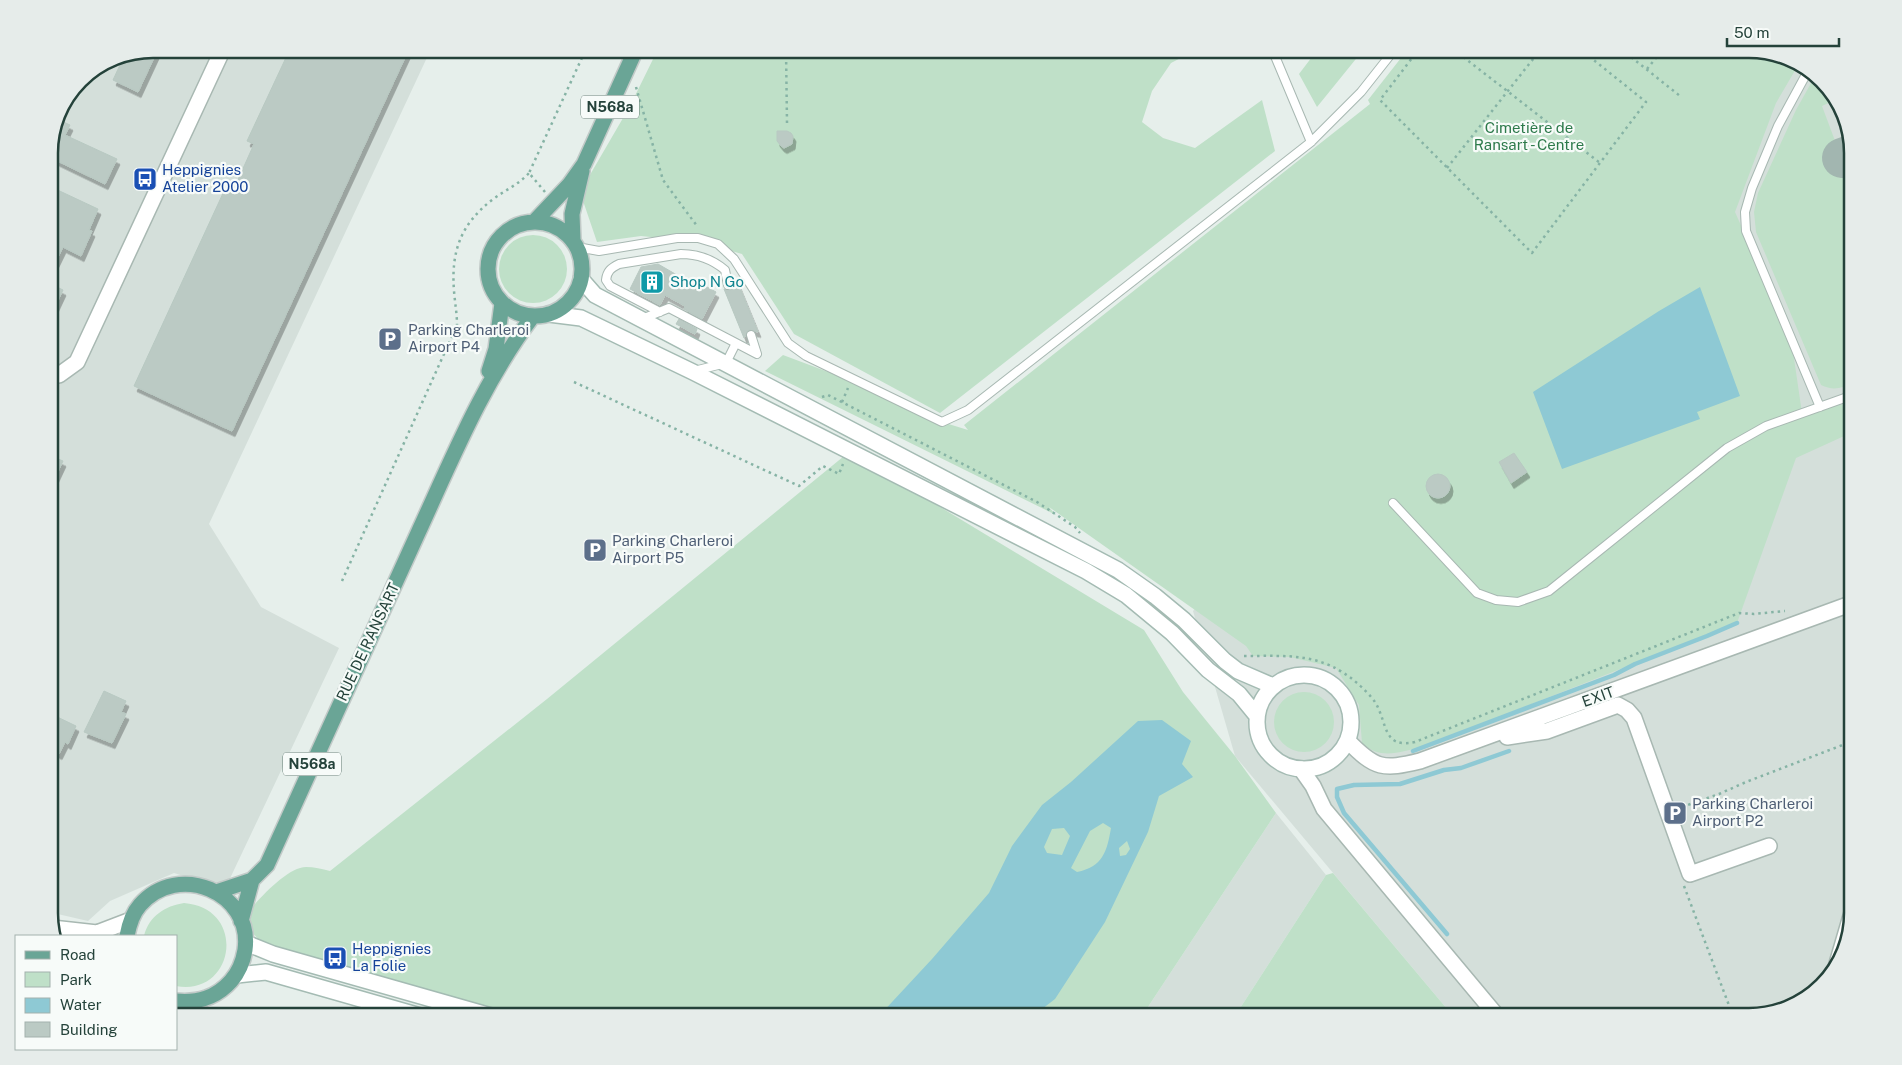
<svg xmlns="http://www.w3.org/2000/svg" width="1902" height="1065" viewBox="0 0 1902 1065" font-family="'Public Sans',sans-serif">
  <style>
    .built { fill: #d4dfda }
    .green { fill: #bfe0c8 }
    .water { fill: #8ec9d4; fill-rule: evenodd }
    .lines { fill: none; stroke-linecap: round; stroke-linejoin: round }
    .stream { stroke: #8ec9d4; stroke-width: 4.5 }
    .taxiway { stroke: #a2b6b0; stroke-width: 40 }
    .building { fill: #bbcac4; stroke: #b8c9c2; filter: url(#shadow) }
    .lane-casing { stroke: #a8b8b2; stroke-width: 10 }
    .street-casing { stroke: #a8b8b2; stroke-width: 18 }
    .secondary-casing { stroke: #a4bbb3; stroke-width: 18 }
    .primary-casing { stroke: #c2cac8; stroke-width: 18 }
    .path { stroke: #86b3a5; stroke-width: 2.5; stroke-dasharray: 2.5 4; stroke-linecap: butt }
    .lane { stroke: #fff; stroke-width: 8 }
    .street { stroke: #fff; stroke-width: 15 }
    .secondary { stroke: #fff; stroke-width: 15 }
    .primary { stroke: #6aa596; stroke-width: 15 }
    .labels { text-anchor: middle; stroke-width: 4.5; stroke-linejoin: round; paint-order: stroke }
    .shield { fill: #f7fbf9; stroke: #637a73; stroke-width: 1 }
    .shield-label { font-size: 14px; font-weight: bold; fill: #24423a }
    .park-label { font-size: 15px; fill: #2d7a4b; stroke: #f7fbf9 }
    .transit-label { font-size: 15px; fill: #164399; stroke: #f7fbf9; text-anchor: start }
    .culture-label { font-size: 15px; fill: #0d838f; stroke: #f7fbf9; text-anchor: start }
    .service-label { font-size: 15px; fill: #4e5e75; stroke: #f7fbf9; text-anchor: start }
    .street-label { font-size: 15px; fill: #24423a; stroke: #f7fbf9 }
    .rim { fill: none; stroke: #24423a; stroke-width: 2.5 }
  </style>
  <defs>
    <filter id="shadow"><feDropShadow dx="3" dy="5.5" stdDeviation="0" flood-color="#0004"/></filter>
  </defs>
  <rect width="100%" height="100%" fill="#e6efeb"/>
  <path class="built" d="M 152,49 L 431,49 L 209,524 L 261,607 L 339,648 L 225,889 L 174,873 L 110,901 L 88,921 L 49,912 L 49,146 L 57,113 L 79,79 L 113,57 Z
    M 1749,49 L 1801,63 L 1836,95 L 1853,146 L 1853,913 L 1839,964 L 1802,1002 L 1750,1016 L 1453,1016 L 1235,756 L 1193,611 Z
    M 1276,813 L 1326,875 L 1235,1016 L 1142,1016 Z"/>
  <path class="green" d="M 658,49 L 1198,49 L 1171,63 L 1152,91 L 1142,122 L 1163,138 L 1195,148 L 1262,100 L 1275,151 L 940,413 L 794,334 L 742,254 L 700,242 L 641,236 L 597,242 L 580,192 L 630,106 Z
    M 1318,49 L 1364,49 L 1317,107 L 1299,74 Z
    M 1408,49 L 1749,49 L 1800,62 L 1776,103 L 1735,212 L 1791,338 L 1802,413 L 1853,402 L 1853,432 L 1796,458 L 1737,623 L 1423,747 C 1401,751 1381,761 1362,743 L 1359,705 L 1336,668 L 1290,657 L 1253,656 L 1246,646 L 1049,507 L 1056,515 L 765,371 L 783,355 L 879,391 L 942,422 L 968,430 L 964,425 L 1370,104 L 1368,100 Z
    M 1815,76 L 1836,95 L 1837,99 L 1822,106 L 1853,189 L 1853,384 C 1841,388 1833,391 1821,385 L 1756,232 L 1754,212 L 1758,193 L 1796,110 Z
    M499 269a34 34 0 1 1 68 0a34 34 0 1 1-68 0Z
    M 849,452 L 1144,630 L 1183,692 L 1235,756 L 1276,813 L 1142,1016 L 491,1016 L 273,954 L 241,921 C 253,905 286,867 306,867 C 314,867 322,869 330,871 L 547,699 Z
    M1274 722a30 30 0 1 1 60 0a30 30 0 1 1-60 0Z
    M 1333,873 L 1453,1016 L 1235,1016 L 1326,875 Z
    M 184,903 C 248,908 235,997 176,986 L 176,936 L 144,936 C 149,916 165,906 184,903 Z"/>
  <path class="water" d="M 1700,287 L 1740,396 L 1697,412 L 1700,419 L 1562,469 L 1533,392 L 1659,311 Z
    M 1162,720 L 1191,741 L 1182,764 L 1193,777 L 1159,796 L 1148,832 L 1105,922 L 1055,999 L 1033,1016 L 879,1016 L 932,959 L 989,893 L 1012,846 L 1042,805 L 1071,782 L 1138,721 ZM 1103,823 L 1111,828 C 1107,851 1103,867 1077,872 L 1071,868 L 1090,831 ZM 1064,828 L 1070,836 L 1062,855 L 1047,853 L 1044,847 L 1052,829 ZM 1127,841 L 1130,849 L 1126,855 L 1120,856 L 1119,848 Z"/>
  <g class="lines">
    <path class="stream" d="M 1413,751 L 1614,675 L 1635,664 L 1707,636 L 1737,623
      M 1447,934 L 1344,813 L 1337,797 L 1337,789 L 1354,785 L 1400,784 L 1444,770 L 1461,768 L 1509,751"/>
    <path class="taxiway" d="M 1842,158 L 1853,154"/>
  </g>
  <path class="building" d="M 152,49 L 158,49 L 138,92 L 113,80 L 125,54 Z
    M 290,49 L 409,49 L 232,431 L 134,386 L 225,189 L 232,193 L 254,144 L 247,141 Z
    M 57,119 L 70,125 L 65,135 L 117,159 L 105,184 L 49,157 L 49,146 Z
    M 777,131 L 787,131 L 791,133 L 793,136 L 792,144 L 784,148 L 781,146 L 777,141 Z
    M 49,186 L 98,209 L 89,230 L 92,231 L 81,256 L 63,247 L 49,276 Z
    M 658,264 L 696,286 L 698,282 L 716,292 L 702,319 L 684,309 L 685,306 L 665,295 L 660,305 L 630,289 L 641,267 Z
    M 737,281 L 758,332 L 749,330 L 744,338 L 724,289 L 731,290 L 733,283 Z
    M 49,283 L 63,290 L 49,320 Z
    M 679,319 L 697,329 L 695,334 L 676,324 Z
    M 1514,453 L 1527,472 L 1511,483 L 1499,462 Z
    M 49,455 L 63,461 L 49,491 Z
    M1426 486a12 12 0 1 1 24 0a12 12 0 1 1-24 0Z
    M 104,691 L 126,701 L 121,712 L 126,714 L 112,743 L 84,732 Z
    M 49,713 L 76,726 L 68,744 L 65,742 L 59,754 L 49,749 Z"/>
  <g class="lines">
    <g class="lane-casing">
      <path id="lane" d="M 1272,49 L 1311,142
        M 1809,69 L 1778,126 L 1752,188 L 1745,212 L 1746,231 L 1820,407
        M 577,247 L 599,251 L 677,238 L 698,238 L 718,244 L 734,259 L 788,343 L 806,356 L 942,422 L 968,410 L 1311,142 L 1361,92 L 1395,49
        M 660,312 L 610,286 L 606,280 C 607,271 611,268 619,264 L 681,254 C 698,254 712,259 725,270 L 728,285
        M 642,319 L 669,308 L 757,354 L 751,335
        M 694,371 L 726,363 L 736,343
        M 1393,503 L 1477,593 L 1496,600 L 1518,602 L 1549,591 L 1727,448 L 1766,426 L 1853,395"/>
    </g>
    <g class="street-casing">
      <path id="street" d="M 49,375 L 59,375 L 77,362 L 223,49
        M 1507,737 L 1547,731 L 1618,705 L 1627,710 L 1634,718 L 1690,874 L 1769,846
        M 1348,741 C 1375,769 1383,770 1420,761 L 1853,603
        M 1301,769 L 1313,786 L 1324,809 L 1497,1016
        M 52,928 L 97,933 L 102,936
        M 97,933 L 131,920
        M 1836,967 L 1853,909"/>
    </g>
    <g class="secondary-casing">
      <path id="secondary" d="M 581,279 L 595,295 L 1118,570 L 1155,596 L 1184,620 L 1225,661 L 1238,671 L 1273,686
        M 549,314 L 581,318 L 693,372 L 1086,571 L 1126,595 L 1172,633 L 1208,670 L 1239,694 L 1257,716
        M1257 722a47 47 0 1 1 94 0a47 47 0 1 1-94 0Z
        M 246,943 L 273,954 L 491,1016
        M 237,975 L 266,972 L 420,1016"/>
    </g>
    <g class="primary-casing">
      <path id="primary" d="M 535,221 L 569,185 L 584,164 L 636,49
        M488 269a47 47 0 1 1 94 0a47 47 0 1 1-94 0Z
        M 573,240 L 572,214 L 582,171
        M 489,371 L 496,349 L 502,303
        M 216,892 L 252,880 L 267,865 C 317,754 367,643 418,533 C 452,459 483,382 533,316
        M 241,921 L 252,880
        M 127,936 C 129,925 132,914 140,905 C 178,861 253,892 245,950 C 243,962 239,972 231,981 C 216,998 198,1003 176,1001"/>
    </g>
    <path class="path" d="M 786,49 L 787,123
      M 1419,49 L 1380,100 L 1532,253 L 1646,102 L 1580,49
      M 1453,49 L 1600,163
      M 1621,49 L 1680,96
      M 1647,69 L 1663,49
      M 636,87 L 663,180 L 697,226
      M 1447,168 L 1541,49
      M 545,192 L 529,173 L 586,49
      M 574,382 L 799,486 L 823,466 L 839,474 L 843,464
      M 822,397 L 828,395 L 1037,502 L 1075,527 L 1080,533
      M 842,402 L 848,388
      M 342,581 L 457,325 C 457,314 455,303 454,291 C 451,252 460,225 492,200 C 505,190 518,185 529,173
      M 1244,656 C 1288,656 1321,652 1357,683 C 1363,688 1371,696 1375,702 C 1388,723 1382,749 1415,742 L 1739,613 L 1754,614 L 1785,611
      M 1682,807 L 1719,794 L 1746,782 L 1853,741
      M 1684,886 L 1733,1016"/>
    <use href="#lane" class="lane"/>
    <use href="#street" class="street"/>
    <use href="#secondary" class="secondary"/>
    <use href="#primary" class="primary"/>
  </g>
  <defs>
    <g id="bus-square" transform="scale(1.25)"><rect x="-9" y="-9" width="18" height="18" rx="4" fill="#1a4fb4" stroke="#f7fbf9"/><path d="M-5-6H5V4H4V6H2V4H-2V6H-4V4H-5ZM-3.5-4V0h7V-4ZM-3.5 1.2v1.5H-2V1.2ZM2 1.2v1.5H3.5V1.2Z" fill="#fff"/></g>
    <g id="building-square" transform="scale(1.25)"><rect x="-9" y="-9" width="18" height="18" rx="4" fill="#0f9aa8" stroke="#f7fbf9"/><path d="M-4-6H4V6H1V3H-1V6H-4ZM-2.5-4.3h1.7v1.8h-1.7ZM.8-4.3h1.7v1.8H.8ZM-2.5-1h1.7V.8h-1.7ZM.8-1h1.7V.8H.8Z" fill="#fff"/></g>
    <g id="parking-square" transform="scale(1.25)"><rect x="-9" y="-9" width="18" height="18" rx="4" fill="#5c6f8a" stroke="#f7fbf9"/><path d="M-3.5-5.5H1a3.5 3.5 0 0 1 0 7H-1V5.5H-3.5ZM-1-3.4V-.6H.8a1.4 1.4 0 0 0 0-2.8Z" fill="#fff"/></g>
  </defs>
  <g fill-rule="evenodd">
    <use href="#bus-square" x="145" y="179"/>
    <use href="#building-square" x="652" y="282"/>
    <use href="#parking-square" x="390" y="339"/>
    <use href="#parking-square" x="595" y="550"/>
    <use href="#parking-square" x="1675" y="813"/>
    <use href="#bus-square" x="335" y="958"/>
  </g>
  <g class="labels">
    <g class="shield">
      <rect x="581" y="95.5" width="58" height="23" rx="4"/>
      <rect x="283" y="752.5" width="58" height="23" rx="4"/>
    </g>
    <g class="shield-label">
      <text x="610" y="112">N568a</text>
      <text x="312" y="769">N568a</text>
    </g>
    <g class="park-label">
      <text x="1529" y="133">Cimetière de<tspan x="1529" dy="17">Ransart - Centre</tspan></text>
    </g>
    <g class="transit-label">
      <text x="162" y="175">Heppignies<tspan x="162" dy="17">Atelier 2000</tspan></text>
      <text x="352" y="954">Heppignies<tspan x="352" dy="17">La Folie</tspan></text>
    </g>
    <g class="culture-label">
      <text x="670" y="287">Shop N Go</text>
    </g>
    <g class="service-label">
      <text x="408" y="335">Parking Charleroi<tspan x="408" dy="17">Airport P4</tspan></text>
      <text x="612" y="546">Parking Charleroi<tspan x="612" dy="17">Airport P5</tspan></text>
      <text x="1692" y="809">Parking Charleroi<tspan x="1692" dy="17">Airport P2</tspan></text>
    </g>
    <g class="street-label">
      <text transform="translate(368 642) rotate(-65)" y="5">RUE DE RANSART</text>
      <text transform="translate(1598 697) rotate(-20)" y="5">EXIT</text>
    </g>
  </g>
  <path d="M0 0H1902V1065H0ZM153 58H1749A95 95 0 0 1 1844 153V913A95 95 0 0 1 1749 1008H153A95 95 0 0 1 58 913V153A95 95 0 0 1 153 58Z" fill="#e6ecea" fill-rule="evenodd"/>
  <path class="rim" d="M153 58H1749A95 95 0 0 1 1844 153V913A95 95 0 0 1 1749 1008H153A95 95 0 0 1 58 913V153A95 95 0 0 1 153 58Z"/>
  <rect x="15" y="935" width="162" height="115" fill="#f7fbf9" stroke="#a3b1ad"/>
  <rect x="25" y="951" width="25" height="8" fill="#6aa596" stroke="#a3b1ad"/>
  <text x="60" y="960" font-size="15" fill="#24423a">Road</text>
  <rect x="25" y="972" width="25" height="15" fill="#bfe0c8" stroke="#a3b1ad"/>
  <text x="60" y="985" font-size="15" fill="#24423a">Park</text>
  <rect x="25" y="998" width="25" height="15" fill="#8ec9d4" stroke="#a3b1ad"/>
  <text x="60" y="1010" font-size="15" fill="#24423a">Water</text>
  <rect x="25" y="1022" width="25" height="15" fill="#bbcac4" stroke="#a3b1ad"/>
  <text x="60" y="1035" font-size="15" fill="#24423a">Building</text>
  <path d="M1727 38v8h112v-8" fill="none" stroke="#24423a" stroke-width="2.5"/>
  <text x="1734" y="38" font-size="15" fill="#24423a" stroke="#f7fbf9" stroke-width="4" paint-order="stroke">50 m</text>
</svg>
